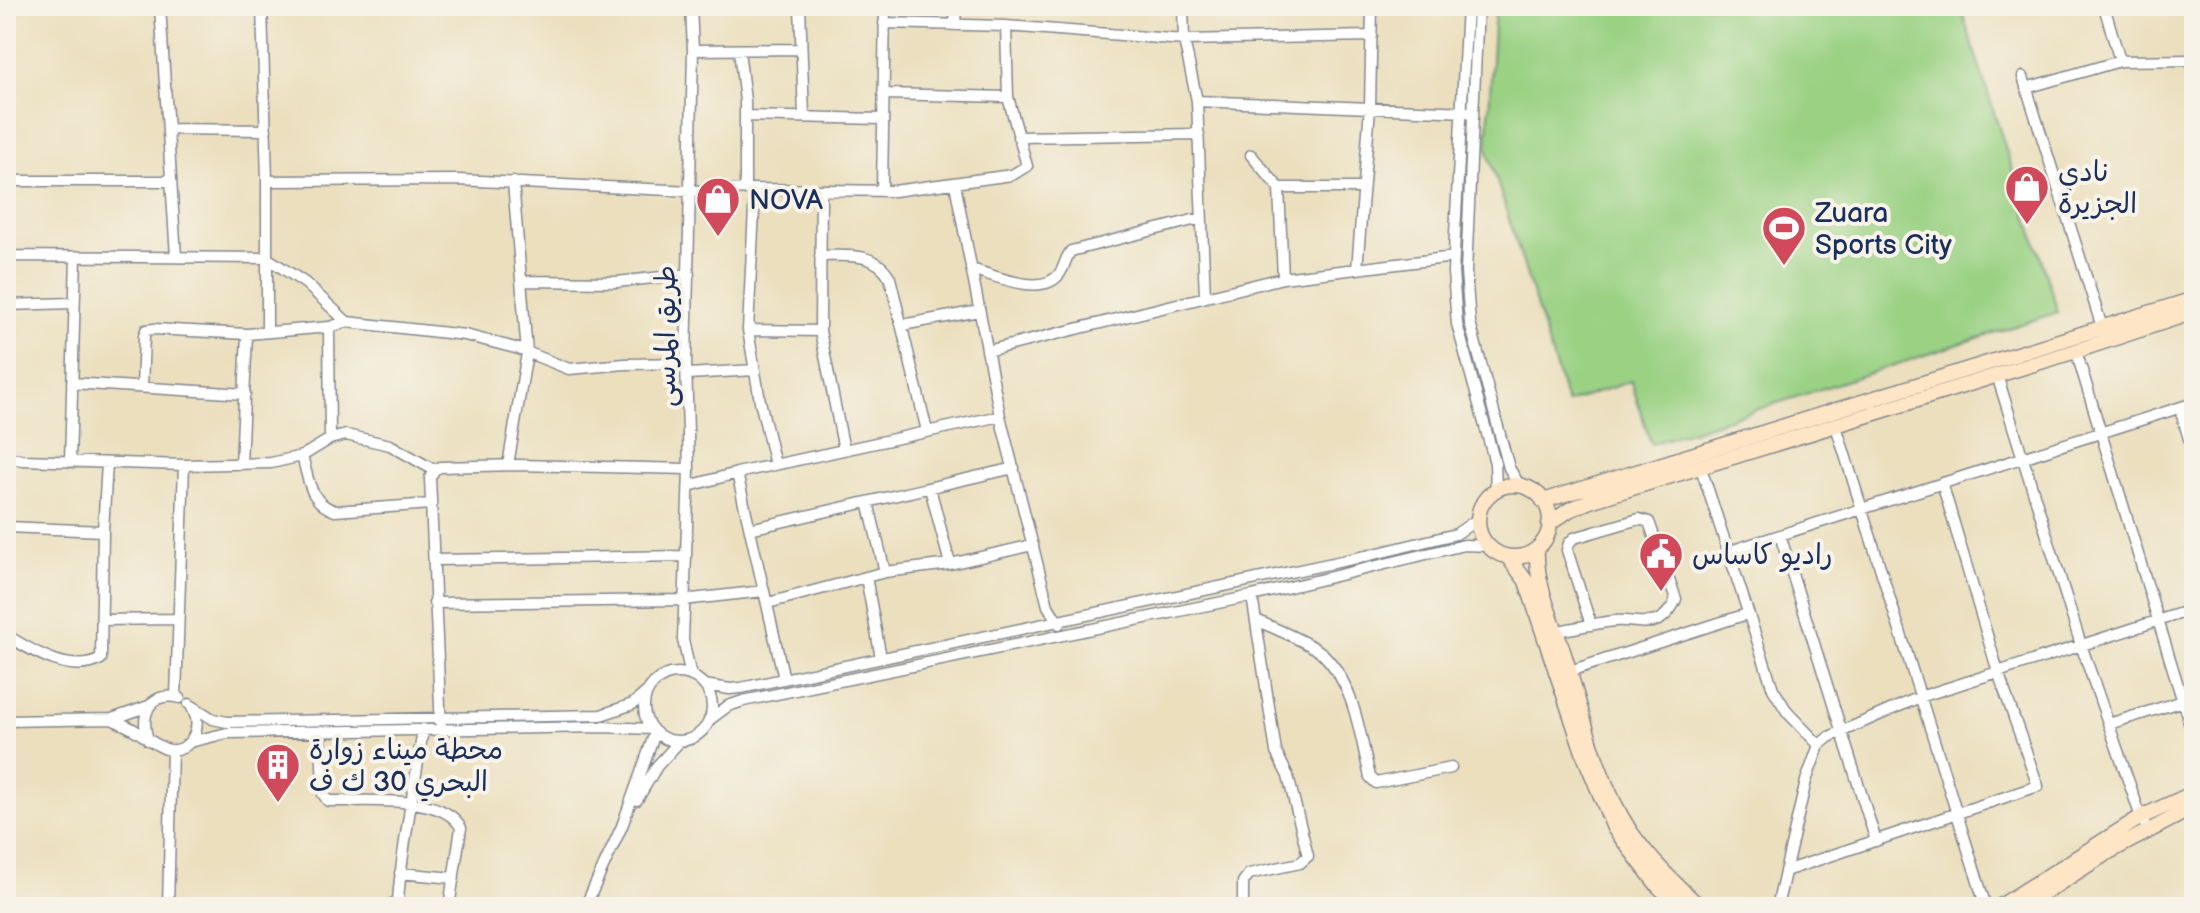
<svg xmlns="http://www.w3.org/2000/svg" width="2200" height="913" viewBox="0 0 2200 913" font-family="'Balsamiq Sans','Playpen Sans Arabic',sans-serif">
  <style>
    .pitch { fill: #9ad183; stroke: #5a8070; stroke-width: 2 }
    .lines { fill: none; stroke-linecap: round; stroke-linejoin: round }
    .street-casing { stroke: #83878e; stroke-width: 13 }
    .secondary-casing { stroke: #83878e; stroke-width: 17 }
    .street { stroke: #fff; stroke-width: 10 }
    .secondary { stroke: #fee5c5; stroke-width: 14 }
    .labels { text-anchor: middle; stroke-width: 8; stroke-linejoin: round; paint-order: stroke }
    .poi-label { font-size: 28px; fill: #1b2f5e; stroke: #f7f3e8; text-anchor: start }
    .street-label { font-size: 28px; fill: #1b2f5e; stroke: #f7f3e8 }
  </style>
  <rect width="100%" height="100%" fill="#f7f3e8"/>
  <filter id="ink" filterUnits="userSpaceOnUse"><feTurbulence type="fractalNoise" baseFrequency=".0125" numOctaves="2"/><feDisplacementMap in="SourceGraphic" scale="16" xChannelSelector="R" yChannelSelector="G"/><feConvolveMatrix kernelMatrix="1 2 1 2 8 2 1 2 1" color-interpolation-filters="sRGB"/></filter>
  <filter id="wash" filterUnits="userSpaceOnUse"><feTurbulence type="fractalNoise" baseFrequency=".006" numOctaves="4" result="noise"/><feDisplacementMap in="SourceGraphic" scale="32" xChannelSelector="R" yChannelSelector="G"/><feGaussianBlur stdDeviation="1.8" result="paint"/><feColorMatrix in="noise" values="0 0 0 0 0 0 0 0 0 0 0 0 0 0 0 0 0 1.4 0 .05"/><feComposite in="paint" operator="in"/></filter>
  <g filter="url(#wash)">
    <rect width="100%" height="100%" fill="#ebdfbe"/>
    <path class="pitch" d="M 1495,6 L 1960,6 L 2058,312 L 1651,444 L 1631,381 L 1567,403 L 1487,149 Z"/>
  </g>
  <g filter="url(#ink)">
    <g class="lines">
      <g class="street-casing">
        <path id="street" d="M 160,6 L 176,257
          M 262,6 L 267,181 L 458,180 L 691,191 L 755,189 L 894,191 L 1012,175 L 1027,166 L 1008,97 L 1006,26
          M 691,6 L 693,50 L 686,363 L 689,469 L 683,640 L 691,676
          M 800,6 L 804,116
          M 1183,6 L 1184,40 L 1197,101 L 1205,297
          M 1467,6 L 1453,272 L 1457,324 L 1495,463 L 1496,490
          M 1478,6 L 1466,272 L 1470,323 L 1509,468 L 1520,486
          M 2104,6 L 2120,61
          M 884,23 L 1006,26 L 1184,40 L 1372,36
          M 955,25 L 956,6
          M 693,50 L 800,49
          M 739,50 L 745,101 L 745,189
          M 2023,77 L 2102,327
          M 2026,88 L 2120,61 L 2194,60
          M 883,94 L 1008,97
          M 1197,101 L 1467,112
          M 745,116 L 883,119
          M 168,129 L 266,130
          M 1018,137 L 1199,134
          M 1251,155 L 1279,188 L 1363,188
          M 6,181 L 171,181
          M 955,184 L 1000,416 L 1048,606 L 1059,624
          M 1279,188 L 1283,278
          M 755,189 L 748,330 L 760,401 L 775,465
          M 821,190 L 820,331 L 844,450
          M 882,191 L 885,6
          M 6,216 L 9,256 L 6,294
          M 9,256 L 267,258 L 305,283 L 347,322
          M 820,256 C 846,256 876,251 890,278 L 927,431
          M 971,269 C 993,275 1044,298 1060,273 C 1065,266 1065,258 1071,251 L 1201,218
          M 1357,269 L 1370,108 L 1372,6
          M 521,281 L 617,282 L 689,274
          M 6,305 L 74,303
          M 902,325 L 979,311
          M 329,327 L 330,439
          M 748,330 L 820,331
          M 267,332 L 267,181
          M 987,351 L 1283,278 L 1454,257
          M 2076,351 L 2194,738
          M 688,374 L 755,370
          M 1997,375 L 2081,645 L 2141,817 L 2148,830
          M 72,383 L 245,394
          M 142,387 L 144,336 L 146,330 L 154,329 L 247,334 L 329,327 L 347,322 L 465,335 L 519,349 L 569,369 L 625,364 L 686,363
          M 2180,408 L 2194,456
          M 1836,426 L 1986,907
          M 6,452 L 11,458 L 22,460 L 184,465 L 271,463 L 302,456 L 330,439 L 346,435 L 390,445 L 434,470
          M 302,456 C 309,480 309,502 335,511 L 431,504
          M 70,462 L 76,257
          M 241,464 L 247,334
          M 508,465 L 527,353 L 513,182
          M 1701,468 L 1773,689 L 1788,713 L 1819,745
          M 737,473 L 784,679
          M 689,486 L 737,473 L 1000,416
          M 930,488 L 950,564
          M 868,502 L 885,572
          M 6,527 L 103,531
          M 750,529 L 1014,468
          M 1780,535 L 1876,841
          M 1727,552 L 2194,403
          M 434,560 L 686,556
          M 866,577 L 881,658
          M 434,603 L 683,600 L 764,591
          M 768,603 L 885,572 L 950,564 L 1033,545
          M 102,620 L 177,619
          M 1256,620 C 1273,628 1311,643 1323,654 C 1355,685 1360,736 1370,777 L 1376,783 L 1451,768
          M 1557,631 C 1576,628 1596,623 1615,621 C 1641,619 1660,634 1676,599 L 1649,522 L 1639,519 L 1574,538 L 1569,543 L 1567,550 L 1591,625
          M 6,635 C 31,650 71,676 101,659 L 103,531 L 107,463
          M 1570,671 L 1747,614
          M644 707a34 34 0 1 1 68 0a34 34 0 1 1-68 0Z
          M 704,685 L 730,689 L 741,688 L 1366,556 L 1456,534 L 1478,519
          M 176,696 L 184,465
          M 189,704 L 213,719 L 227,722 L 601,715 L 633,704 L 648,691
          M 112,719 C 120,723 128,726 136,731 C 153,741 174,764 192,739 C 198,729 198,718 192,708
          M 709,720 L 728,706 L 743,701 L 1252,596 L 1464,545 L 1488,546
          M 6,721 L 112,719 L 149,706
          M 2109,724 L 2183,701
          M 441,729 L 430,478 L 434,470 L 440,467 L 517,465 L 689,469
          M 321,731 L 323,794 L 328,801 C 361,802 445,793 461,828 L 449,907
          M 148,740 C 140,715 149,690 180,698
          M 190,742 L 227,733 L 602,727 L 652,729
          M 637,800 L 657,766 L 680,741
          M 1785,871 L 2038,786 L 1998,672 L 1942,483
          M 400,873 L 454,878
          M 168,907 L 172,751
          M 386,907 L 398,901
          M 415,907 L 401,905 L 398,901 C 402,843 415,787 423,729
          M 585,907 L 622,826 L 655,733
          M 1243,907 L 1243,882 L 1249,874 L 1300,863 L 1308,856 L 1288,776 L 1276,752 L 1252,596
          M 1777,907 L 1806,781 L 1819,745 L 1829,737 L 1920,697 L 2194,609"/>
      </g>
      <g class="secondary-casing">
        <path id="secondary" d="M1478 521a36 36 0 1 1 72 0a36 36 0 1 1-72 0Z
          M 1543,501 L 2194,299
          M 1549,524 L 1569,510 L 1590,501 L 2076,351 L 2194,312
          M 1537,549 C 1535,584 1553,620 1564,654 C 1583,713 1596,779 1630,831 C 1650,860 1674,883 1700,907
          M 1508,557 L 1526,581 L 1584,755 L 1614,828 L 1659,887 L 1681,907
          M 1999,907 L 2141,817 L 2194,793
          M 2022,907 L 2105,854 L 2194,807"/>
      </g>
      <use href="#street" class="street"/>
      <use href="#secondary" class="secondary"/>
    </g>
  </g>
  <defs>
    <g id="shop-pin" transform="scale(2.3)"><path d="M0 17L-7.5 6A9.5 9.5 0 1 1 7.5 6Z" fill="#d1495b" stroke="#f7f3e8"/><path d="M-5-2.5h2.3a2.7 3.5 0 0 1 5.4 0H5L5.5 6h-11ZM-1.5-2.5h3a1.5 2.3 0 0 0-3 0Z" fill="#fff"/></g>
    <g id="stadium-pin" transform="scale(2.3)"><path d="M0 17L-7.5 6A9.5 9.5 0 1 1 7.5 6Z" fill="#d1495b" stroke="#f7f3e8"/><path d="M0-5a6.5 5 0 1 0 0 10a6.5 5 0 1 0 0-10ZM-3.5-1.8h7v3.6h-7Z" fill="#fff"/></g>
    <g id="civic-pin" transform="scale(2.3)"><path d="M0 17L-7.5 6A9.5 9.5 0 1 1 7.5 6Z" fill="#d1495b" stroke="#f7f3e8"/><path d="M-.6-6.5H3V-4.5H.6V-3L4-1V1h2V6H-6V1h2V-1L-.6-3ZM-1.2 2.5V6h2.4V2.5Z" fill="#fff"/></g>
    <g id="building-pin" transform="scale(2.3)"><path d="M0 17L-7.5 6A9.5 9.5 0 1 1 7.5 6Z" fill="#d1495b" stroke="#f7f3e8"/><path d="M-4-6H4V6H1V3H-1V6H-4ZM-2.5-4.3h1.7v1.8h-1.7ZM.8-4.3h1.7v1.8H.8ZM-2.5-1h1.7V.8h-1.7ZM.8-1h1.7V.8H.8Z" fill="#fff"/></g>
  </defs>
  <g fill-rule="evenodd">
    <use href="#shop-pin" x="2027" y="187"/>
    <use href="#shop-pin" x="718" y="199"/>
    <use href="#stadium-pin" x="1784" y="228"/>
    <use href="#civic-pin" x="1661" y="554"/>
    <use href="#building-pin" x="278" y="765"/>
  </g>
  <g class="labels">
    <g class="poi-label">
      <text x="2058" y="181">نادي<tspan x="2058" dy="32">الجزيرة</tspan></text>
      <text x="749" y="209">NOVA</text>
      <text x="1815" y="222">Zuara<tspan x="1815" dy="32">Sports City</tspan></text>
      <text x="1692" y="564">راديو كاساس</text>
      <text x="309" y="759">محطة ميناء زوارة<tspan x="309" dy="32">البحري 30 ك ف</tspan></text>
    </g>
    <g class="street-label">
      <text transform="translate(665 336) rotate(-90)" y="10">طريق المرسى</text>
    </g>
  </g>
  <rect width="2200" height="913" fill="none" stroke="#f7f3e8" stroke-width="32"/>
</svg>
